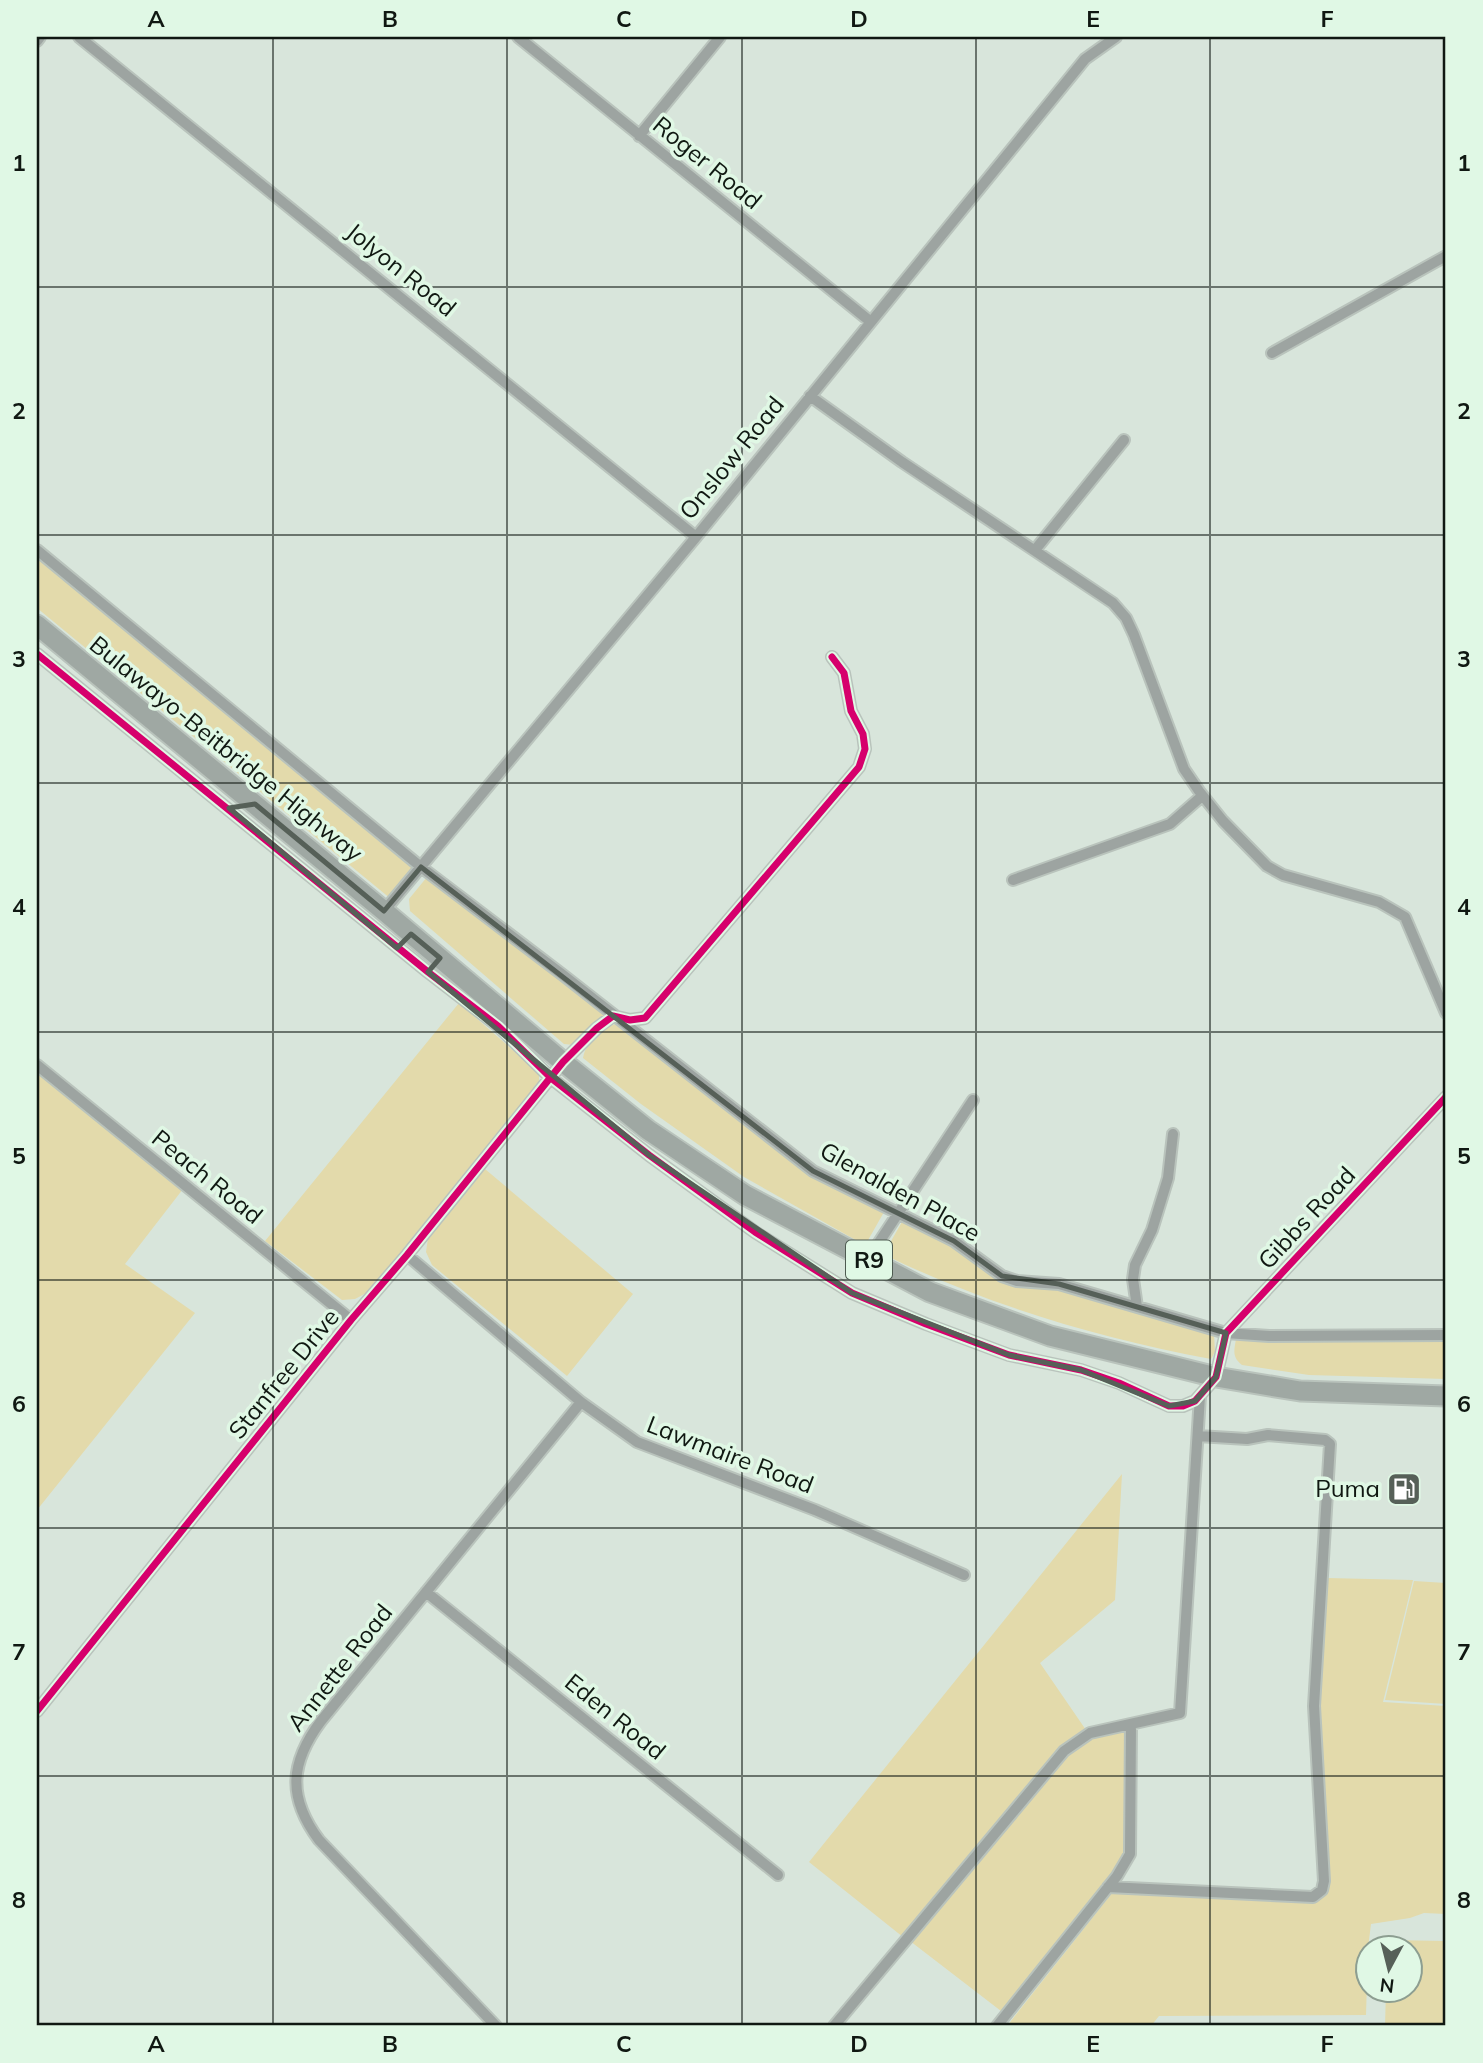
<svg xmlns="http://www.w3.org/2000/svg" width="1483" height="2063" viewBox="0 0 1483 2063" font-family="Mulish,sans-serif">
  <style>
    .green { fill: #e3daab }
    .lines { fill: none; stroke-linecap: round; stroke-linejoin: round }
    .minor-casing { stroke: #b9c3bc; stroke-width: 14 }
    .trunk-casing { stroke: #b9c3bc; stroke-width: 23 }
    .minor { stroke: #9da4a1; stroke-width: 10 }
    .trunk { stroke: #9fa8a3; stroke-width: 19 }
    .cycleway-casing { stroke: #e0f8e5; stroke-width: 11 }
    .cycleway { stroke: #d6006c; stroke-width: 7 }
    .marked { fill: none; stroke: #566058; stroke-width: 5; stroke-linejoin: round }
    .grid { fill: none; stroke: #101812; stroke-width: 2; stroke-opacity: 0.55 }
    .labels { text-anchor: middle; stroke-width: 7; stroke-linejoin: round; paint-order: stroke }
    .shield { fill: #e0f8e5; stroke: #4e5b51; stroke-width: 2 }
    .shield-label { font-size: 23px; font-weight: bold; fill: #101812 }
    .street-label { font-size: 24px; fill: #101812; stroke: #e0f8e5 }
    .poi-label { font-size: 24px; fill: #101812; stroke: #e0f8e5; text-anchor: end }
    .neatline { fill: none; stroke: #101812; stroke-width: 2.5 }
    .grid-label { font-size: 23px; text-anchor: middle; font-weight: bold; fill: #101812 }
  </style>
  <rect width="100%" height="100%" fill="#d8e5db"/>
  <path class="green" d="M 37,554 L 417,868 L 391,899 L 37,608 Z
    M 427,877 L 606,1014 L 574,1045 L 564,1044 L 410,911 L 409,899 Z
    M 459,1003 L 539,1073 L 539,1083 L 370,1291 L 355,1299 L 342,1300 L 265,1241 Z
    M 618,1023 L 809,1173 L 884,1212 L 867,1242 L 861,1243 L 744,1177 L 641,1104 L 583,1058 C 587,1039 600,1029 618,1023 Z
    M 37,1071 L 183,1189 L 125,1264 L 195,1313 L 37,1510 Z
    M 485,1169 L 633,1294 L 567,1376 L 432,1265 L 426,1252 L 428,1238 Z
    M 903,1220 L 954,1245 L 985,1268 L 1214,1334 L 1215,1352 L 1211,1359 C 1099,1338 991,1306 889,1257 L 886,1250 Z
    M 1241,1337 L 1446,1338 L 1446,1379 L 1309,1375 L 1242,1365 C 1232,1357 1234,1351 1236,1339 Z
    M 1122,1474 L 1115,1600 L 1040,1663 L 1086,1730 L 903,1937 L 809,1862 Z
    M 1327,1578 L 1413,1580 L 1383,1702 L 1446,1706 L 1446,1914 L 1424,1913 L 1410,1918 L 1371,1924 L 1368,1948 L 1366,2015 L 1159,2016 L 1151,2026 L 1007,2026 L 1112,1893 L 1315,1900 L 1327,1892 L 1330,1881 L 1318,1706 Z
    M 1414,1581 L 1446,1583 L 1446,1704 L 1385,1700 Z
    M 1127,1729 L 1126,1853 L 1113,1875 L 1001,2011 L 910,1941 L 1067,1754 L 1092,1737 Z
    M 1387,1940 L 1446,1941 L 1446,2026 L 1385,2026 L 1386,1990 L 1410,1990 L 1410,1948 L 1386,1947 Z"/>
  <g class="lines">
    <g class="minor-casing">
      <path id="minor" d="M 79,37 L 696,537
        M 518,37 L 871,322
        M 37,41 L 40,37
        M 639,136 L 720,37
        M 1272,353 L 1446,256
        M 810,396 L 902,462 L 1113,603 L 1126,618 L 1134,635 L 1184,769 L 1199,791 L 1223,821 L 1267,866 L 1283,875 L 1379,902 L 1405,917 L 1446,1013
        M 37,550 L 421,867 L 563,975 L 813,1171 L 954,1241 L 1002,1276 L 1017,1281 L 1059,1284 L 1226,1333 L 1269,1336 L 1446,1335
        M 1035,550 L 1124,440
        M 37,654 L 428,972 L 498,1026 L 551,1078 L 649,1155 L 755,1232 L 852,1293 L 926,1324 L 1009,1355 L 1081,1370 L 1119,1383 L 1169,1406 L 1183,1406 L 1195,1401 L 1216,1377 L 1226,1333 L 1446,1097
        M 1013,880 L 1170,824 L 1202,796
        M 384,911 L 696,537 L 1085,59 L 1116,37
        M 37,1065 L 351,1320
        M 407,1255 L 581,1402 L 637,1442 L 815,1510 L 964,1575
        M 868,1259 L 973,1100
        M 1137,1307 L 1133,1279 L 1135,1265 L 1152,1230 L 1168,1178 L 1173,1134
        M 426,1592 L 778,1875
        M 37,1711 L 351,1320 L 407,1255 L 563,1062 L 597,1028 L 613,1016 L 630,1020 L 645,1018 L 859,767 L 865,749 L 863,734 L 851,711 L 844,673 L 832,657
        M 1108,1887 L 1313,1897 L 1322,1890 L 1324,1881 L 1314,1706 L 1330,1444 L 1325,1440 L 1268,1435 L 1247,1439 L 1198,1436
        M 496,2026 L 319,1840 C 288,1798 289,1764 321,1721 L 581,1402
        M 834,2026 L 1064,1751 L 1090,1733 L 1180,1713 L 1200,1396
        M 997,2026 L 1117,1876 L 1130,1854 L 1131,1724"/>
    </g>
    <g class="trunk-casing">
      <path id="trunk" d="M 37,625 L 384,911 L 563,1062 L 648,1130 L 745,1195 L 930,1292 L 1050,1336 L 1216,1377 L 1300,1391 L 1446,1396"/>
    </g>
    <use href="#minor" class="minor"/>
    <use href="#trunk" class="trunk"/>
    <g class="cycleway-casing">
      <path id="cycleway" d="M 37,654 L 428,972 L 498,1026 L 551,1078 L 649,1155 L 755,1232 L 852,1293 L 926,1324 L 1009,1355 L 1081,1370 L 1119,1383 L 1169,1406 L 1183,1406 L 1195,1401 L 1216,1377 L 1226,1333 L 1446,1097
        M 37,1711 L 351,1320 L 407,1255 L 563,1062 L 597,1028 L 613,1016 L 630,1020 L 645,1018 L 859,767 L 865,749 L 863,734 L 851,711 L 844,673 L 832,657"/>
    </g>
    <use href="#cycleway" class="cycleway"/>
  </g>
  <path class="marked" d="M 255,804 L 384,911 L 421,867 L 813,1171 L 954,1241 L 1002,1276 L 1059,1284 L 1226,1333 L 1216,1377 L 1195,1401 L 1169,1406 L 1081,1370 L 1009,1355 L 852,1293 L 649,1155 L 428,972 L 440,958 L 411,934 L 397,948 L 229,808 Z"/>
  <path class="grid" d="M 273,37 L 273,2026M 507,37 L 507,2026M 742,37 L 742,2026M 976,37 L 976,2026M 1210,37 L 1210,2026M 37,287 L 1446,287M 37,535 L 1446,535M 37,783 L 1446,783M 37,1032 L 1446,1032M 37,1280 L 1446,1280M 37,1528 L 1446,1528M 37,1776 L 1446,1776"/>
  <defs>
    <g id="fuel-square" transform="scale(1.75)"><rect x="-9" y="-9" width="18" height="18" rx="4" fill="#566058" stroke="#e0f8e5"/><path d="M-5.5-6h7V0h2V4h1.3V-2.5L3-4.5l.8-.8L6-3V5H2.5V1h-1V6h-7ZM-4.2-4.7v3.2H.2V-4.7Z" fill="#fff"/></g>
  </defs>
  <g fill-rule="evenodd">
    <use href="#fuel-square" x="1404" y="1489"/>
  </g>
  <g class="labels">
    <rect class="shield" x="846" y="1240.5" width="46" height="39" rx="5"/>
    <g class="shield-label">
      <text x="869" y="1268">R9</text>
    </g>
    <g class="street-label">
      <text transform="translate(707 163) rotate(39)" y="8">Roger Road</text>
      <text transform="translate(401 270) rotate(39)" y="8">Jolyon Road</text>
      <text transform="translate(732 458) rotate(-51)" y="8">Onslow Road</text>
      <text transform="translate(226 749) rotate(39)" y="8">Bulawayo-Beitbridge Highway</text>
      <text transform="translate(207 1177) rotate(39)" y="8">Peach Road</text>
      <text transform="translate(900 1192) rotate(29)" y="8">Glenalden Place</text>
      <text transform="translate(1307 1218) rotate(-47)" y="8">Gibbs Road</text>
      <text transform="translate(284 1374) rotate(-51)" y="8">Stanfree Drive</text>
      <text transform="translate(730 1455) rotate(21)" y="8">Lawmaire Road</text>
      <text transform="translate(340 1668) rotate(-52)" y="8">Annette Road</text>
      <text transform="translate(615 1717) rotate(39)" y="8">Eden Road</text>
    </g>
    <g class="poi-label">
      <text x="1380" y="1497">Puma</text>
    </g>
  </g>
  <rect width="1483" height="2063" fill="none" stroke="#e0f8e5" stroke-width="77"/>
  <g transform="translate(1389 1969) rotate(187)"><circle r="33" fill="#e0f8e5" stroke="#8d9e91" stroke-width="2"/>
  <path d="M0-5L12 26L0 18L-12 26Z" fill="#566058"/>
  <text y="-10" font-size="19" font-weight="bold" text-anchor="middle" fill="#101812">N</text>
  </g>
  <rect x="38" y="38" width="1406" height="1986" class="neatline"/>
  <g class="grid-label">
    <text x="156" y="27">A</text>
    <text x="390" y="27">B</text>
    <text x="624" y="27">C</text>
    <text x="859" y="27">D</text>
    <text x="1093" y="27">E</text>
    <text x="1327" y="27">F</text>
    <text x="19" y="171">1</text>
    <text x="1464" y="171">1</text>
    <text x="19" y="419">2</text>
    <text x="1464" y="419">2</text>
    <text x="19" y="667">3</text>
    <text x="1464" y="667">3</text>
    <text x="19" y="915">4</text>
    <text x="1464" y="915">4</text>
    <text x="19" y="1164">5</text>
    <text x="1464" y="1164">5</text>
    <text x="19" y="1412">6</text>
    <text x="1464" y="1412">6</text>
    <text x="19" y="1660">7</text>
    <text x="1464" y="1660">7</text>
    <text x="19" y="1908">8</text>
    <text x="1464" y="1908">8</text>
    <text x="156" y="2052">A</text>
    <text x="390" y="2052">B</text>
    <text x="624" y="2052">C</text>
    <text x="859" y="2052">D</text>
    <text x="1093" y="2052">E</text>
    <text x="1327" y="2052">F</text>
  </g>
</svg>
